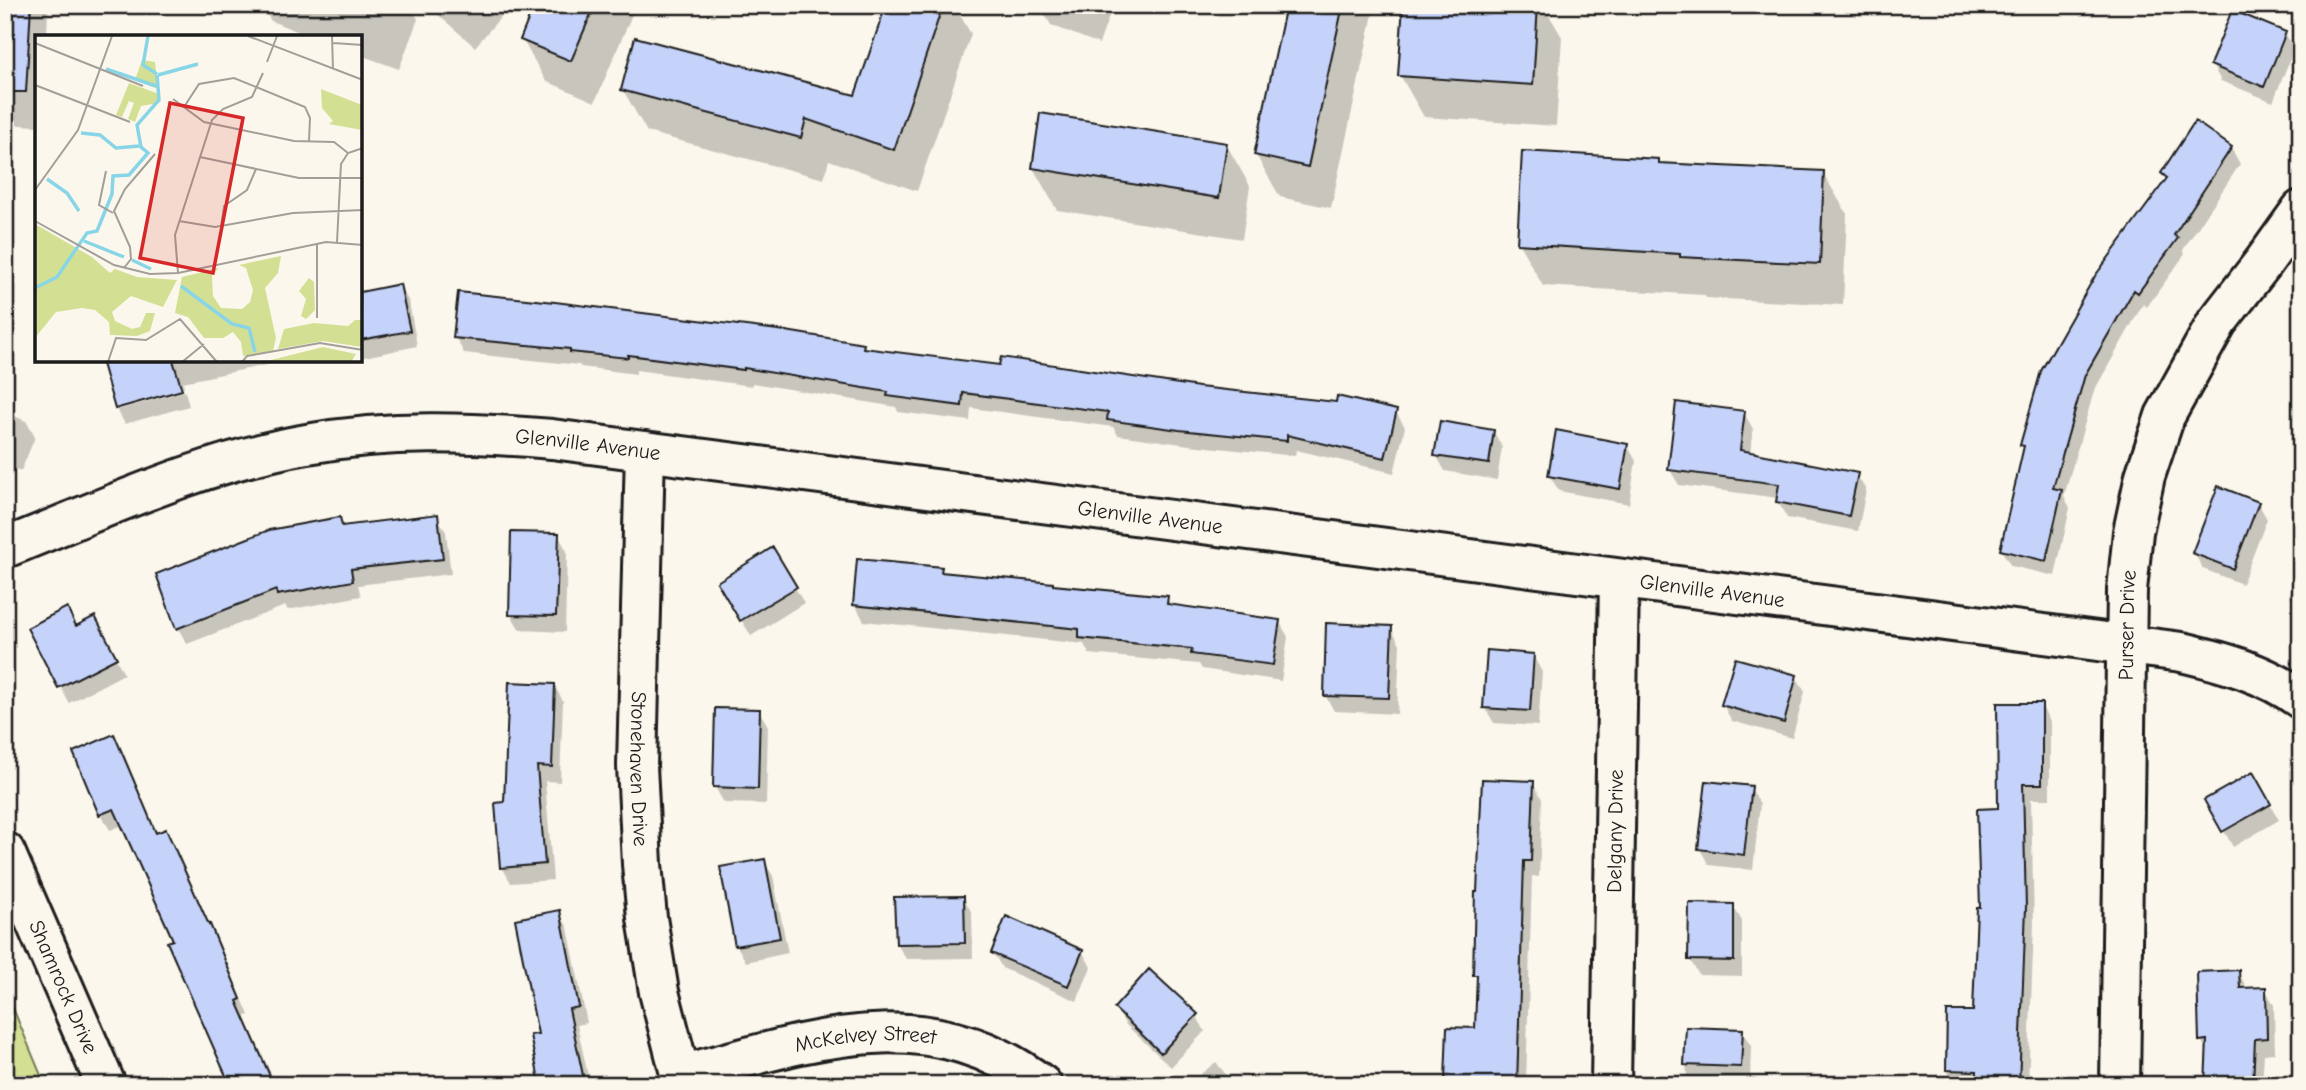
<svg xmlns="http://www.w3.org/2000/svg" width="2306" height="1090" viewBox="0 0 2306 1090" font-family="'Comic Neue',sans-serif">
  <style>
    .green { fill: #d3e093; stroke: #787e58; stroke-width: 2 }
    .shadow { fill: #0003 }
    .building { fill: #c5d3fa; stroke: #1c1c1c; stroke-width: 2 }
    .lines { fill: none; stroke-linecap: round; stroke-linejoin: round }
    .minor-casing { stroke: #1c1c1c; stroke-width: 44 }
    .minor { stroke: #fbf7ec; stroke-width: 38 }
    .labels { text-anchor: middle; stroke-width: 6; stroke-linejoin: round; paint-order: stroke }
    .street-label { font-size: 21px; fill: #1c1c1c; stroke: #fbf7ec }
    .inset-river { fill: none; stroke: #88d5e8; stroke-width: 3.5 }
    .inset-road { fill: none; stroke: #a29f99; stroke-width: 2 }
    .view { fill: #d62828; fill-opacity: 0.15; stroke: #d62828; stroke-width: 3.5 }
    .inset-edge { fill: none; stroke: #1c1c1c; stroke-width: 3.5 }
  </style>
  <rect width="100%" height="100%" fill="#fbf7ec"/>
  <filter id="ink" filterUnits="userSpaceOnUse"><feTurbulence type="fractalNoise" baseFrequency=".0143" numOctaves="2"/><feDisplacementMap in="SourceGraphic" scale="14" xChannelSelector="R" yChannelSelector="G"/><feConvolveMatrix kernelMatrix="1 2 1 2 8 2 1 2 1" color-interpolation-filters="sRGB"/></filter>
  <g filter="url(#ink)">
    <path class="green" d="M 5,989 L 45,1085 L 5,1085 Z"/>
    <path class="shadow" d="M 5,5 L 46,5 L 48,9 L 47,37 L 37,37 L 37,126 L 5,124 Z
      M 261,5 L 410,5 L 418,19 L 399,69 L 360,55 L 360,37 L 312,37 L 271,21 Z
      M 431,5 L 511,5 L 475,47 L 435,12 Z
      M 536,5 L 636,5 L 595,102 L 546,81 L 522,39 Z
      M 887,5 L 954,5 L 971,34 L 917,191 L 829,160 L 824,179 L 647,132 L 623,90 L 856,97 Z
      M 1039,5 L 1113,5 L 1099,44 L 1051,25 Z
      M 1288,5 L 1375,5 L 1331,208 L 1280,197 L 1256,155 Z
      M 1405,5 L 1543,5 L 1562,37 L 1556,126 L 1424,117 L 1400,75 Z
      M 2285,33 L 2294,49 L 2273,102 L 2221,81 L 2212,65 Z
      M 1226,144 L 1250,186 L 1242,239 L 1057,210 L 1033,168 Z
      M 2231,148 L 2240,164 L 2183,250 L 2185,254 L 2147,307 L 2143,304 L 2094,391 L 2064,496 L 2070,508 L 2055,576 L 2011,566 L 2001,550 L 2025,450 L 2022,445 L 2167,181 L 2163,173 Z
      M 1658,161 L 1660,165 L 1823,173 L 1847,214 L 1843,305 L 1706,298 L 1704,295 L 1543,286 L 1519,244 Z
      M 400,286 L 409,302 L 417,346 L 360,358 L 360,293 Z
      M 455,337 L 863,345 L 865,350 L 1395,411 L 1405,427 L 1394,473 L 1296,450 L 1295,456 L 1189,445 L 1118,435 L 1113,427 L 971,408 L 970,421 L 898,412 L 896,407 L 752,383 L 752,386 L 636,370 L 636,374 L 581,367 L 579,365 L 464,353 Z
      M 114,360 L 291,360 L 183,382 L 184,387 L 118,406 L 118,410 L 185,391 L 189,406 L 125,424 L 116,408 Z
      M 5,412 L 26,421 L 35,437 L 21,471 L 5,465 Z
      M 1744,413 L 1753,429 L 1750,454 L 1856,474 L 1866,490 L 1858,531 L 1787,518 L 1778,502 L 1778,498 L 1679,485 L 1670,470 Z
      M 1493,431 L 1502,447 L 1497,480 L 1445,471 L 1436,455 Z
      M 1627,445 L 1636,461 L 1629,504 L 1559,491 L 1549,475 Z
      M 2258,503 L 2267,519 L 2242,584 L 2203,569 L 2194,553 Z
      M 437,516 L 446,532 L 451,574 L 358,585 L 361,596 L 288,610 L 285,606 L 187,644 L 178,628 L 340,519 L 344,527 Z
      M 558,535 L 567,551 L 565,632 L 520,630 L 511,615 Z
      M 772,549 L 804,603 L 751,636 L 719,582 Z
      M 941,569 L 943,574 L 1167,598 L 1171,606 L 1279,621 L 1288,637 L 1281,681 L 1202,669 L 1199,664 L 1089,654 L 1084,644 L 864,621 L 855,605 Z
      M 2301,573 L 2301,613 L 2289,595 Z
      M 76,628 L 103,634 L 124,674 L 69,703 L 30,629 Z
      M 1391,628 L 1400,644 L 1397,714 L 1334,711 L 1325,695 Z
      M 1533,656 L 1542,672 L 1538,726 L 1494,723 L 1485,708 Z
      M 1796,676 L 1805,692 L 1792,738 L 1732,721 L 1723,705 Z
      M 554,685 L 563,701 L 560,782 L 545,781 L 553,880 L 511,883 L 502,867 L 506,804 Z
      M 2041,705 L 2050,721 L 2050,799 L 2031,799 L 2034,924 L 2028,1085 L 1956,1085 L 1947,1070 L 1975,1013 L 1981,910 L 2000,810 Z
      M 759,711 L 768,726 L 766,804 L 724,803 L 715,787 Z
      M 114,736 L 123,752 L 157,834 L 218,942 L 249,1015 L 245,1017 L 276,1085 L 230,1085 L 175,941 L 123,825 L 110,830 L 101,814 L 75,753 Z
      M 2253,775 L 2279,820 L 2233,847 L 2207,801 Z
      M 1533,783 L 1542,799 L 1539,877 L 1532,876 L 1526,1085 L 1449,1085 L 1447,1081 L 1476,1030 L 1479,981 L 1475,974 Z
      M 1751,788 L 1760,804 L 1753,870 L 1709,865 L 1700,849 Z
      M 764,861 L 773,876 L 788,953 L 746,962 L 737,946 L 722,869 Z
      M 963,897 L 972,913 L 973,958 L 906,959 L 897,944 Z
      M 1733,906 L 1742,921 L 1742,976 L 1699,975 L 1690,960 Z
      M 559,912 L 568,928 L 587,1023 L 577,1025 L 590,1085 L 542,1085 L 540,1035 Z
      M 1082,951 L 1091,967 L 1077,1001 L 1002,968 L 993,952 Z
      M 2238,972 L 2248,990 L 2265,989 L 2274,1005 L 2275,1053 L 2264,1054 L 2262,1085 L 2207,1085 L 2208,1053 L 2201,1040 Z
      M 1116,1008 L 1196,1015 L 1205,1031 L 1171,1067 L 1125,1024 Z
      M 1742,1031 L 1751,1046 L 1750,1082 L 1741,1082 L 1741,1085 L 1688,1085 L 1686,1065 Z
      M 1216,1062 L 1234,1085 L 1187,1085 Z"/>
    <path class="building" d="M 5,5 L 31,5 L 26,92 L 5,92 Z
      M 534,5 L 595,5 L 571,61 L 520,40 Z
      M 886,5 L 943,5 L 894,150 L 806,119 L 801,138 L 621,90 L 635,37 L 855,95 Z
      M 1286,5 L 1343,5 L 1308,167 L 1254,155 Z
      M 1403,5 L 1538,5 L 1533,85 L 1398,76 Z
      M 2232,10 L 2286,32 L 2264,87 L 2210,65 Z
      M 1040,113 L 1227,143 L 1219,198 L 1032,168 Z
      M 2195,121 L 2232,147 L 2174,235 L 2178,238 L 2138,293 L 2134,290 L 2085,375 L 2053,488 L 2062,490 L 2046,561 L 2000,550 L 2024,446 L 2020,445 L 2041,371 L 2095,276 L 2167,178 L 2161,173 Z
      M 1522,151 L 1659,159 L 1659,163 L 1824,171 L 1820,264 L 1680,257 L 1680,254 L 1517,244 Z
      M 400,284 L 410,331 L 360,340 L 360,292 Z
      M 458,292 L 555,302 L 786,331 L 864,344 L 863,348 L 999,365 L 1001,357 L 1199,387 L 1336,402 L 1337,396 L 1397,410 L 1385,458 L 1287,435 L 1287,441 L 1179,430 L 1107,420 L 1108,412 L 963,393 L 962,406 L 887,396 L 888,392 L 744,368 L 744,370 L 628,355 L 628,358 L 570,352 L 570,349 L 453,338 Z
      M 101,360 L 173,360 L 182,390 L 115,409 Z
      M 1676,402 L 1745,411 L 1740,450 L 1858,473 L 1849,516 L 1776,502 L 1779,484 L 1668,470 Z
      M 1440,421 L 1494,430 L 1489,464 L 1434,456 Z
      M 1556,430 L 1628,444 L 1620,489 L 1548,476 Z
      M 2218,486 L 2259,502 L 2233,569 L 2192,553 Z
      M 438,514 L 443,559 L 351,569 L 353,581 L 277,595 L 276,590 L 176,629 L 156,574 L 269,530 L 340,517 L 342,526 Z
      M 511,532 L 559,533 L 556,616 L 509,615 Z
      M 773,547 L 797,587 L 740,621 L 717,582 Z
      M 857,559 L 942,567 L 941,572 L 1053,583 L 1053,585 L 1168,596 L 1167,604 L 1280,620 L 1273,665 L 1191,654 L 1192,649 L 1079,638 L 1079,629 L 853,605 Z
      M 67,607 L 76,626 L 95,616 L 117,658 L 58,688 L 27,628 Z
      M 1326,623 L 1392,626 L 1389,698 L 1324,696 Z
      M 1487,650 L 1534,654 L 1530,711 L 1483,708 Z
      M 1735,658 L 1797,675 L 1784,723 L 1721,705 Z
      M 509,682 L 555,684 L 552,767 L 537,766 L 545,864 L 500,868 L 495,803 L 504,802 Z
      M 1997,703 L 2042,703 L 2042,784 L 2023,784 L 2026,907 L 2019,1085 L 1976,1085 L 1977,1071 L 1946,1070 L 1947,1011 L 1973,1011 L 1977,908 L 1980,908 L 1977,809 L 1998,808 Z
      M 715,708 L 760,709 L 758,789 L 713,787 Z
      M 114,734 L 156,833 L 166,829 L 209,925 L 210,924 L 241,999 L 237,1001 L 274,1085 L 230,1085 L 167,942 L 173,940 L 114,809 L 99,815 L 73,752 Z
      M 2253,772 L 2271,804 L 2222,832 L 2204,800 Z
      M 1482,779 L 1534,781 L 1531,861 L 1524,861 L 1517,1085 L 1445,1081 L 1447,1027 L 1475,1028 L 1477,975 L 1473,975 L 1475,892 L 1477,892 Z
      M 1706,781 L 1752,786 L 1744,855 L 1698,849 Z
      M 765,859 L 780,938 L 735,946 L 720,867 Z
      M 964,896 L 965,943 L 896,944 L 894,897 Z
      M 1689,903 L 1734,904 L 1734,961 L 1688,960 Z
      M 560,910 L 579,1007 L 569,1009 L 585,1085 L 540,1085 L 530,1035 L 538,1034 L 515,919 Z
      M 1006,916 L 1083,950 L 1068,986 L 991,953 Z
      M 1149,969 L 1198,1014 L 1161,1053 L 1114,1008 Z
      M 2239,970 L 2240,988 L 2266,987 L 2267,1038 L 2255,1039 L 2253,1085 L 2205,1085 L 2207,1040 L 2199,1041 L 2197,972 Z
      M 1686,1027 L 1743,1029 L 1741,1067 L 1684,1065 Z"/>
    <g class="lines">
      <g class="minor-casing">
        <g id="minor">
          <path id="s1" d="M 645,451 L 637,766 L 642,864 L 647,918 L 659,992 L 683,1085"/>
          <path id="s2" d="M 5,548 C 104,509 202,462 307,444 C 389,429 470,432 552,439 L 2182,652 C 2224,662 2265,673 2301,699"/>
          <path id="s3" d="M 5,852 L 106,1085"/>
          <path id="s4" d="M 681,1075 C 806,1042 926,996 1042,1085"/>
          <path id="s5" d="M 1611,1085 L 1619,579"/>
          <path id="s6" d="M 2120,1085 L 2127,590 L 2133,532 L 2145,476 L 2165,416 L 2217,322 L 2263,263 L 2301,210"/>
        </g>
      </g>
      <use href="#minor" class="minor"/>
    </g>
  </g>
  <g class="labels">
    <g class="street-label">
      <text dy="7" stroke="none"><textPath href="#s2" startOffset="602">Glenville Avenue</textPath></text>
      <text dy="7" stroke="none"><textPath href="#s2" startOffset="1169">Glenville Avenue</textPath></text>
      <text dy="7" stroke="none"><textPath href="#s2" startOffset="1736">Glenville Avenue</textPath></text>
      <text dy="7" stroke="none"><textPath href="#s6" startOffset="460">Purser Drive</textPath></text>
      <text dy="7" stroke="none"><textPath href="#s1" startOffset="318">Stonehaven Drive</textPath></text>
      <text dy="7" stroke="none"><textPath href="#s5" startOffset="254">Delgany Drive</textPath></text>
      <text dy="7" stroke="none"><textPath href="#s3" startOffset="147">Shamrock Drive</textPath></text>
      <text dy="7" stroke="none"><textPath href="#s4" startOffset="189">McKelvey Street</textPath></text>
    </g>
  </g>
  <g transform="translate(35 35)">
    <rect width="327" height="327" fill="#fbf7ec"/>
    <path d="M 107,25 L 120,27 L 123,54 L 100,45 ZM 94,48 L 124,59 L 124,68 L 106,71 L 100,87 L 93,84 L 99,68 L 94,66 L 87,82 L 81,80 ZM 286,54 L 327,70 L 327,95 L 294,89 L 298,86 L 287,73 ZM 0,189 L 57,222 L 75,238 L 80,234 L 102,242 L 142,245 L 128,272 L 96,261 L 77,277 L 80,286 L 97,294 L 105,292 L 111,278 L 120,278 L 115,296 L 102,301 L 75,300 L 74,287 L 60,275 L 47,273 L 21,277 L 0,303 ZM 246,221 L 243,238 L 230,253 L 241,303 L 238,316 L 208,321 L 206,307 L 198,297 L 188,303 L 169,303 L 153,282 L 140,278 L 147,242 L 184,233 L 177,240 L 178,261 L 186,273 L 207,274 L 215,267 L 218,255 L 211,233 L 204,230 ZM 274,243 L 279,247 L 280,275 L 271,284 L 266,281 L 271,264 L 264,256 ZM 320,285 L 327,285 L 327,312 L 288,306 L 243,314 L 249,294 L 279,288 L 313,291 ZM 288,312 L 321,319 L 316,327 L 228,327 Z" fill="#d3e093"/>
    <path class="inset-river" d="M 113,1 L 108,30 L 122,39M 71,34 L 121,51M 123,40 L 163,29M 46,98 L 65,100 L 81,113 L 104,111M 12,144 L 32,158 L 44,176M 49,206 L 89,222M 97,225 L 116,234M 146,251 L 197,289 L 214,293 L 220,317M 0,253 L 22,242 L 52,198 L 62,196 L 77,159 L 78,141 L 94,140 L 113,118 L 106,112 L 102,90 L 124,65 L 122,40"/>
    <path class="inset-road" d="M 213,1 L 328,45M 297,1 L 298,34M 0,8 L 108,51M 298,8 L 328,10M 232,27 L 242,1M 0,50 L 95,87M 138,64 L 169,87 L 259,106 L 299,107 L 313,118M 149,72 L 164,49 L 199,43 L 270,72 L 275,83 L 274,106M 165,122 L 264,143 L 328,143M 71,136 L 64,170 L 78,178M 0,155 L 43,95 L 77,1M 0,186 L 79,230 L 115,239 L 143,238 L 291,207 L 328,210M 144,186 L 180,192 L 258,178 L 328,175M 186,192 L 189,171 L 212,155 L 221,134M 302,207 L 306,129 L 313,118 L 328,113M 282,209 L 282,283M 89,233 L 96,224 L 95,212 L 79,176 L 90,154 L 120,119M 143,238 L 140,200 L 177,85 L 188,74 L 217,62 L 228,38M 73,327 L 81,303 L 111,305 L 145,284 L 182,327M 147,327 L 169,309M 207,327 L 212,321 L 285,308 L 328,315"/>
    <path class="view" d="M 135,68 L 208,83 L 178,238 L 105,223 Z"/>
    <rect width="327" height="327" class="inset-edge"/>
  </g>
  <rect width="2306" height="1090" fill="none" stroke="#fbf7ec" stroke-width="28"/>
  <rect x="14" y="14" width="2278" height="1062" fill="none" stroke="#1c1c1c" stroke-width="2.5" filter="url(#ink)"/>
</svg>
